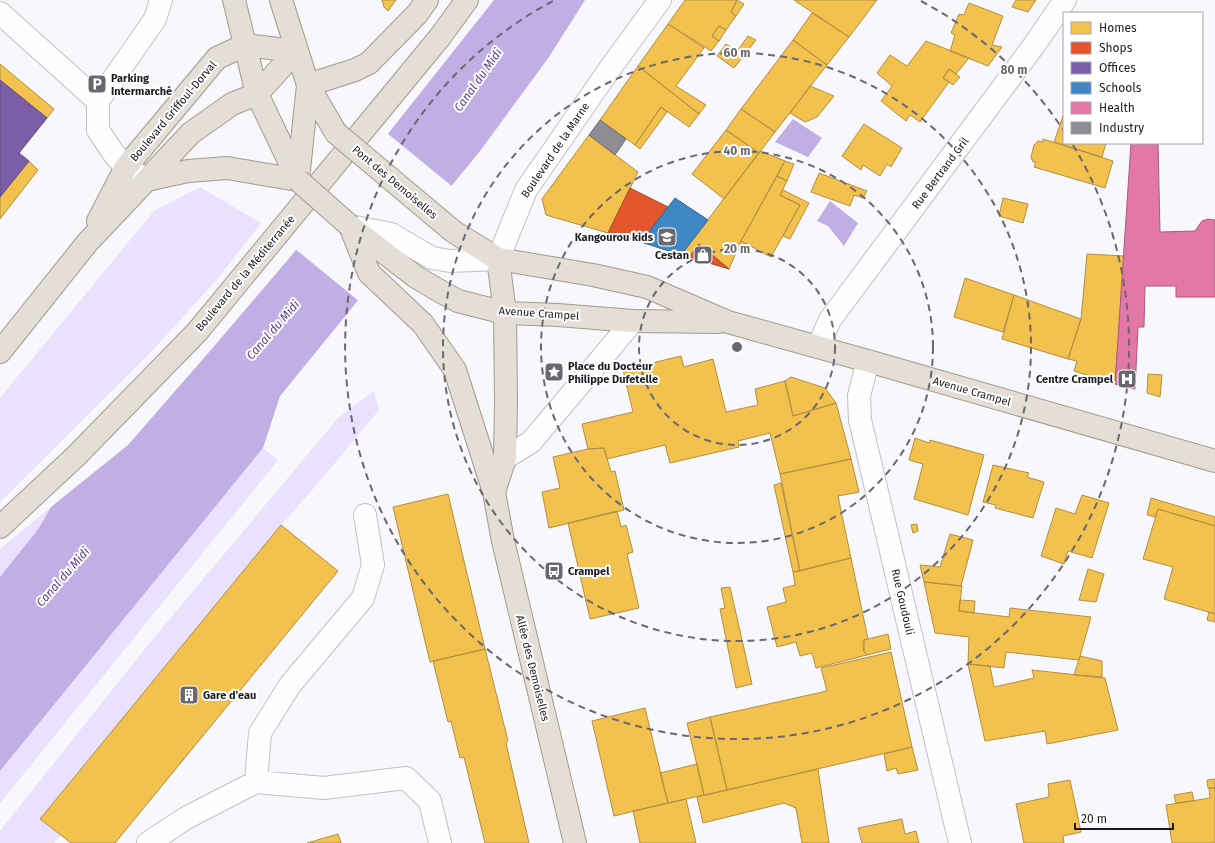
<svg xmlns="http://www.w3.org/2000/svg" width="1215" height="843" viewBox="0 0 1215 843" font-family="'Fira Sans',sans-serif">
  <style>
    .green { fill: #e9e1fd }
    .water { fill: #c0aee4 }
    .pier { fill: #f8f7fc }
    .homes { fill: #f2c14e; stroke: #b28f41 }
    .shops { fill: #e4572e; stroke: #a8452a }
    .offices { fill: #7b5ea7; stroke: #5f4a7f }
    .schools { fill: #3f88c5; stroke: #356794 }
    .health { fill: #e377a8; stroke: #a85b80 }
    .industry { fill: #8d8d92; stroke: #6b6b70 }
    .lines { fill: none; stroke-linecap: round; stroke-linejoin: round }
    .minor-casing { stroke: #c1c0c5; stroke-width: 24 }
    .major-casing { stroke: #a29a8d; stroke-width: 24 }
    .minor { stroke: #fefeff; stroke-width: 22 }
    .major { stroke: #e4ded7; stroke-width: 22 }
    .major-bridge-casing { stroke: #a29a8d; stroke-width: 24; stroke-linecap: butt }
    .major-bridge { stroke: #e4ded7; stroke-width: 22 }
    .ring { fill: none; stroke: #6a686e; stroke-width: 2; stroke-dasharray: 7 5 }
    .labels { text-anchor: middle; stroke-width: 4; stroke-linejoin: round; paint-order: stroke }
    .poi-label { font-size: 11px; font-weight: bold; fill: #1d1b22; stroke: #fff; text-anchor: start }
    .street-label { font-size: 11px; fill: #1d1b22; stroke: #fff }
    .water-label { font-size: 12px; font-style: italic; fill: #5d3a93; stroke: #fff }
    .centre { fill: #6a686e; stroke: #fff; stroke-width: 2 }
    .ring-label { font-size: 12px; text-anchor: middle; font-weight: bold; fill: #6a686e; stroke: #fff; stroke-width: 4; stroke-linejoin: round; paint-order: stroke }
  </style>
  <rect width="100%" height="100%" fill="#f8f7fc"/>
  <path class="green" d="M 200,187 L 261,223 L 218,278 L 150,353 L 0,502 L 0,398 L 154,211 Z
    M 374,391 L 379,410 L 313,489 L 281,525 L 40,819 L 61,835 L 54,843 L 0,843 L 0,831 L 148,645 L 338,418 Z
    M 263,448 L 278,460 L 0,803 L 0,771 Z
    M 51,507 L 39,528 L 0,577 L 0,549 Z"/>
  <path class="water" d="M 494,0 L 585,0 L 549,57 L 480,151 L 280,396 L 263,448 L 0,771 L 0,577 L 39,528 L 51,507 L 128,445 L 210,351 L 291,256 Z
    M 793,119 L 822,138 L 808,157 L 775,142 Z
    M 830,201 L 858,223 L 844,246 L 828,226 L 817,221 Z"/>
  <path class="pier" d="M 387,133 L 453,187 L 360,302 L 294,248 Z"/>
  <path class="homes" d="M 382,0 L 396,0 L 388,11 L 384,7 Z
    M 685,0 L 737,0 L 731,12 L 736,16 L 726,30 L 719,26 L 712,36 L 719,41 L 711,51 L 668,24 Z
    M 737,0 L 744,4 L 736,16 L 731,12 Z
    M 794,0 L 877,0 L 849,37 Z
    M 1016,0 L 1036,0 L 1028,12 L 1012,7 Z
    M 969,3 L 1003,16 L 992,45 L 1002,47 L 988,66 L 950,51 L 955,35 L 951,33 L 959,14 L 964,15 Z
    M 812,13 L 849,37 L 827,65 L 793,40 Z
    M 668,24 L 704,48 L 676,86 L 706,105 L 699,114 L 638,66 Z
    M 719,26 L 726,30 L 719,41 L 712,36 Z
    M 748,36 L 756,40 L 734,68 L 717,56 L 726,44 L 737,51 Z
    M 793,40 L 827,65 L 775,132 L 741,109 Z
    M 926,41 L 969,58 L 956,74 L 949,69 L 943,78 L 949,82 L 920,122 L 910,115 L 906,121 L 881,101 L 892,86 L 877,73 L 890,55 L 907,66 Z
    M 0,64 L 54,109 L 47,118 L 0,80 Z
    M 638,66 L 699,114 L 689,127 L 661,107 L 635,145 L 600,120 Z
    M 949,69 L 960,77 L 953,85 L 943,78 Z
    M 810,86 L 834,96 L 817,117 L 805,122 L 790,113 Z
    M 661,107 L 667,112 L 640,149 L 635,145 Z
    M 741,109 L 775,132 L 759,153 L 726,130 Z
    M 1064,113 L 1064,143 L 1106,143 L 1102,157 L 1054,142 Z
    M 864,124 L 902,148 L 891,167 L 887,164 L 880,176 L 863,165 L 861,170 L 842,156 Z
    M 726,130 L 759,153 L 724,199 L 692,174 Z
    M 589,135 L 638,172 L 608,233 L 546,215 L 542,199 Z
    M 1043,139 L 1113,161 L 1105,188 L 1034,167 L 1036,162 L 1033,162 L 1031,157 L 1034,145 L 1038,141 L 1043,142 Z
    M 760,151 L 785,161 L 741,241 L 729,269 L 699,244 L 689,257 L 681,255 Z
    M 29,161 L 38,170 L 0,219 L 0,197 Z
    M 785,161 L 794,164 L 787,181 L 777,176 Z
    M 819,173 L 867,191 L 863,198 L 854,195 L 850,206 L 811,192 Z
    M 777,176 L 787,181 L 780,195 L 800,205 L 771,257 L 741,241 Z
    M 783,190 L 809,203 L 790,239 L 783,236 L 800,205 L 780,195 Z
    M 1003,198 L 1028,204 L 1023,223 L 999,216 Z
    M 741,241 L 748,245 L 744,253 L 737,250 Z
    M 1087,254 L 1124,256 L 1115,384 L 1074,371 L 1077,361 L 1068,359 L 1081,319 Z
    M 965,278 L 1014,295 L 1003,332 L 954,317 Z
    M 1014,295 L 1081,319 L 1068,359 L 1002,339 Z
    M 681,356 L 684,367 L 713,359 L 726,412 L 758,405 L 755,389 L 785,381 L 793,416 L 836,403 L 851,459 L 780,474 L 770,433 L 738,441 L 739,447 L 670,463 L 665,445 L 607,459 L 604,448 L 588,449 L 582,424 L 633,412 L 623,370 Z
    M 1148,374 L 1162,375 L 1160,397 L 1147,393 Z
    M 791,377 L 825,388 L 836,403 L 793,416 L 785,381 Z
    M 915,438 L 929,443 L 930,440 L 984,455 L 968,515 L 914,499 L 923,464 L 909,460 Z
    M 604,448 L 611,472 L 615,471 L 624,510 L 549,528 L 542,492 L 560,488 L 553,457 L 588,449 Z
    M 851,459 L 859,492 L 838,496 L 851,558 L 800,571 L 780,474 Z
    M 993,465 L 1029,473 L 1027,477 L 1044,482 L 1033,518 L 995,508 L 996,505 L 983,502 Z
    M 781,483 L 800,571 L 793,572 L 774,485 Z
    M 448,494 L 485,649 L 430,662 L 393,507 Z
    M 1082,495 L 1109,503 L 1092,558 L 1068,551 L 1064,564 L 1041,556 L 1056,508 L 1075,514 Z
    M 1151,498 L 1215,517 L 1215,526 L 1158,509 L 1155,517 L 1147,515 Z
    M 1158,509 L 1215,526 L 1215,614 L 1164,599 L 1173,567 L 1143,559 Z
    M 617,511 L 621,527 L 626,525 L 633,552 L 627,554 L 639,608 L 590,619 L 568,523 Z
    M 917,524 L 918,531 L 913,533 L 911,525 Z
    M 281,525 L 338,571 L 115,843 L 71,843 L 40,819 Z
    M 950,534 L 973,540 L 961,586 L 924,582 L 920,565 L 940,567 Z
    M 851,558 L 868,639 L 864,640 L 863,645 L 864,652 L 867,655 L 816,668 L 812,653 L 800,656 L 796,642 L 777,647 L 767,607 L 786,602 L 783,588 L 795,585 L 793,572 Z
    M 1088,569 L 1104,574 L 1096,602 L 1079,600 Z
    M 924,582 L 962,586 L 959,611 L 1009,617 L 1010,608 L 1091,617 L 1079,660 L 1006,652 L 1004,668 L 968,664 L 969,637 L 935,633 Z
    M 730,587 L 752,684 L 736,688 L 720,609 L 725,608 L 721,588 Z
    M 960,600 L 975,601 L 974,613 L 959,611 Z
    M 1209,612 L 1215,614 L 1215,622 L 1207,620 Z
    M 888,634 L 891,649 L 867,655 L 864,652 L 864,640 Z
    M 485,649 L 508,741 L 506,743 L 529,843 L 485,843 L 464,757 L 460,758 L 451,721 L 448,722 L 433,661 Z
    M 891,652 L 912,747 L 727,790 L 710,717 L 827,691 L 821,668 Z
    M 1080,656 L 1102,661 L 1102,677 L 1074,675 Z
    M 968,664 L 990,666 L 994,687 L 1034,678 L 1032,670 L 1105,678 L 1118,730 L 1047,744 L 1045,731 L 985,741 Z
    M 645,708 L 668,803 L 614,816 L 592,721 Z
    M 710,717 L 727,790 L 704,795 L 687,723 Z
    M 912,747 L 918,770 L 898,774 L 896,768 L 887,771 L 884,754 Z
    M 697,764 L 704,795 L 668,803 L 660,773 Z
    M 818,769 L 829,843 L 802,843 L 796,808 L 784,803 L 703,823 L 697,797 Z
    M 1215,779 L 1215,788 L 1208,788 L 1207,780 Z
    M 1070,780 L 1081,832 L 1063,836 L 1064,843 L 1024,843 L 1016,804 L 1049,797 L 1048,784 Z
    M 1209,788 L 1215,788 L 1215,843 L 1172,843 L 1166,805 L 1210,798 Z
    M 1192,792 L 1194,801 L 1176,803 L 1174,795 Z
    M 686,799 L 696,843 L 640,843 L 633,811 Z
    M 902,819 L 905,834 L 916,831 L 919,843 L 862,843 L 858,828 Z
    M 338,834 L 341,843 L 307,843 Z"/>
  <path class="shops" d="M 630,188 L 668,207 L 641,242 L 608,233 Z
    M 699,244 L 729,269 L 689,257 Z"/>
  <path class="offices" d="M 0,80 L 47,118 L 19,153 L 29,161 L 0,197 Z"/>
  <path class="schools" d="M 675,198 L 708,220 L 681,255 L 641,242 Z"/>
  <path class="health" d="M 1131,143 L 1158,143 L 1160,232 L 1195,231 L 1202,221 L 1208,219 L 1215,220 L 1215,297 L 1176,297 L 1176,286 L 1145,286 L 1144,327 L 1138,327 L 1135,389 L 1115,384 Z"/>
  <path class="industry" d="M 600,120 L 626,139 L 615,155 L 589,135 Z"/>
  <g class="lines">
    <g class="minor-casing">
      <path id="minor" d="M 0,13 L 98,101 L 155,19 L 161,0
        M 98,101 L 98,130 L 114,154 L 126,167 L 147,180
        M 350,226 L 391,234 L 432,258 L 450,261 L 498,259 L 526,190 L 611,67 L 660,0
        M 818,347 L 830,320 L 838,309 L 1035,44 L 1065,0
        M 868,361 L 859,396 L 860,420 L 960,843
        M 505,458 L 531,442 L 633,321
        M 256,782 L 260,733 L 290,685 L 363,598 L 373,565 L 365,515
        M 148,843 L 186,818 L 256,782 L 324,788 L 406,778 L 430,801 L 440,843"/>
    </g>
    <g class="major-casing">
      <path id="major" d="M 234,0 L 257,94 L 298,180
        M 281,0 L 308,85 L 336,133
        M 308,85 L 355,70 L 369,63 L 417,14 L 427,0
        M 298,179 L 308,85
        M 147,180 L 188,171 L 227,168 L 298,180
        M 98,221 L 126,167 L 217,58 L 245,45 L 296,51
        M 350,226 L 369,273 L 423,324 L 455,370 L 494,492 L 503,541 L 575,843
        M 351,227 L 416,277 L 438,290 L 458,301 L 505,313 L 558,315 L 633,321 L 719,322
        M 454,232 L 498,259 L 593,275 L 647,287 L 728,322 L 868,361 L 1215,461
        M 0,352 L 87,243 L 191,133 L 232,104 L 257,94 L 296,51
        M 494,492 L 505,458 L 506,401 L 505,313 L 498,259
        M 0,527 L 76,456 L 197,332 L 440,37 L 467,0"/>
    </g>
    <use href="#minor" class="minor"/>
    <use href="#major" class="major"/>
    <g class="major-bridge-casing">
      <path id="major-bridge" d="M 336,133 L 454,232
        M 298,180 L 350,226"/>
    </g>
    <use href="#major-bridge" class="major-bridge"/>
  </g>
  <g class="ring">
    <circle cx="737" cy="347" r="98"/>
    <circle cx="737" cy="347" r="196"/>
    <circle cx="737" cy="347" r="294"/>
    <path d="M921 1A392 392 0 0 1 1064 131M1073 145A392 392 0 1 1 553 1"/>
  </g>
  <defs>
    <g id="parking-square" transform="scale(1)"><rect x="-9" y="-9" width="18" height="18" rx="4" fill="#6a686e" stroke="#fff"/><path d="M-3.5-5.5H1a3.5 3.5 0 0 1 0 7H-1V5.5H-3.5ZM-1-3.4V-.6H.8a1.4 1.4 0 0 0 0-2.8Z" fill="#fff"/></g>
    <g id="school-square" transform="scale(1)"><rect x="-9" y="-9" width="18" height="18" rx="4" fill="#6a686e" stroke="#fff"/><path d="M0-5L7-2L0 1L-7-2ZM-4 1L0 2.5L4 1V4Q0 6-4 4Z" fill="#fff"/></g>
    <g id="shop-square" transform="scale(1)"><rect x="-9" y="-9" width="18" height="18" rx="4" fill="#6a686e" stroke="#fff"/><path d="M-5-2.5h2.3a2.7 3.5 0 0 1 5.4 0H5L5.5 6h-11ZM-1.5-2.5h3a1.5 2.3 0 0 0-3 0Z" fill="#fff"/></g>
    <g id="sight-square" transform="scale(1)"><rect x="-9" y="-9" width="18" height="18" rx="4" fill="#6a686e" stroke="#fff"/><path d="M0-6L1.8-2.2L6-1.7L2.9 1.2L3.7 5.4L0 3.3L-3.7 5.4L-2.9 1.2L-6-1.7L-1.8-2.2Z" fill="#fff"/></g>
    <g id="hospital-square" transform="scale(1)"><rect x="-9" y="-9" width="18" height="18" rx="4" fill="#6a686e" stroke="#fff"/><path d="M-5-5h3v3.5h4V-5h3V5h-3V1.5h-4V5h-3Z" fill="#fff"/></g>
    <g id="bus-square" transform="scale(1)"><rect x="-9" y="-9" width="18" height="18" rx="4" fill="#6a686e" stroke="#fff"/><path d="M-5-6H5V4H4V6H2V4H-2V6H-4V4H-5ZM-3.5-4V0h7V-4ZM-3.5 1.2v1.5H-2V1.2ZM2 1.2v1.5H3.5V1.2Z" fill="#fff"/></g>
    <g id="building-square" transform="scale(1)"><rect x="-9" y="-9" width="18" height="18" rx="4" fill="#6a686e" stroke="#fff"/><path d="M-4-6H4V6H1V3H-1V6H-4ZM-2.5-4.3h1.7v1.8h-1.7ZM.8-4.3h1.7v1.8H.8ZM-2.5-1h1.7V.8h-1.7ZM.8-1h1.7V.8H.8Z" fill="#fff"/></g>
  </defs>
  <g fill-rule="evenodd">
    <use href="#parking-square" x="97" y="84"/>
    <use href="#school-square" x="667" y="237"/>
    <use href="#shop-square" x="703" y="255"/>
    <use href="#sight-square" x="554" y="372"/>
    <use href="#hospital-square" x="1127" y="379"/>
    <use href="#bus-square" x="554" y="571"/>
    <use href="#building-square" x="189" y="695"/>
  </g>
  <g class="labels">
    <g class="poi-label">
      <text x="111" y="82">Parking<tspan x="111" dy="13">Intermarché</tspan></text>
      <text x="653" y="241" text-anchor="end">Kangourou kids</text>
      <text x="689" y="259" text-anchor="end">Cestan</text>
      <text x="568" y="370">Place du Docteur<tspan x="568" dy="13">Philippe Dufetelle</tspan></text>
      <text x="1113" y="383" text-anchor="end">Centre Crampel</text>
      <text x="568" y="575">Crampel</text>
      <text x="203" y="699">Gare d'eau</text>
    </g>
    <g class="street-label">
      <text transform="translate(173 111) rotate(-50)" y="4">Boulevard Griffoul-Dorval</text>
      <text transform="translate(555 150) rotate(-56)" y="4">Boulevard de la Marne</text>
      <text transform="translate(940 173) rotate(-53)" y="4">Rue Bertrand Gril</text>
      <text transform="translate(395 182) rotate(40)" y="4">Pont des Demoiselles</text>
      <text transform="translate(245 273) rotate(-50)" y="4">Boulevard de la Méditerranée</text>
      <text transform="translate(539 313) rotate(4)" y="4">Avenue Crampel</text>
      <text transform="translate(972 391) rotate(16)" y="4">Avenue Crampel</text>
      <text transform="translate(903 602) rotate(77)" y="4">Rue Goudouli</text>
      <text transform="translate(533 668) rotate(76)" y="4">Allée des Demoiselles</text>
    </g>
    <g class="water-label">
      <text transform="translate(478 80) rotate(-55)" y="4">Canal du Midi</text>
      <text transform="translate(273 330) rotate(-49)" y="4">Canal du Midi</text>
      <text transform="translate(63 577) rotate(-49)" y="4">Canal du Midi</text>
    </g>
  </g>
  <circle cx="737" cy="347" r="6" class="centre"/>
  <g class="ring-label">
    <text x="737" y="57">60 m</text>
    <text x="1014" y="74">80 m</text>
    <text x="737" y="155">40 m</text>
    <text x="737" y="253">20 m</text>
  </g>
  <rect x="1063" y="12" width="140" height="132" fill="#ffffff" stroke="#a5a4a7"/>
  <rect x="1071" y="22" width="20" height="12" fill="#f2c14e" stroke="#a5a4a7"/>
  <text x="1099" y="32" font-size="12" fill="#1d1b22">Homes</text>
  <rect x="1071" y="42" width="20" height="12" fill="#e4572e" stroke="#a5a4a7"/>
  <text x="1099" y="52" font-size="12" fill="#1d1b22">Shops</text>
  <rect x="1071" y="62" width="20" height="12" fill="#7b5ea7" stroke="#a5a4a7"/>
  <text x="1099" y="72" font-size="12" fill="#1d1b22">Offices</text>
  <rect x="1071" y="82" width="20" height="12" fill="#3f88c5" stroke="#a5a4a7"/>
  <text x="1099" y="92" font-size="12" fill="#1d1b22">Schools</text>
  <rect x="1071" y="102" width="20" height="12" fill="#e377a8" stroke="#a5a4a7"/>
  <text x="1099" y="112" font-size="12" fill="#1d1b22">Health</text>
  <rect x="1071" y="122" width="20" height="12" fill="#8d8d92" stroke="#a5a4a7"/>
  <text x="1099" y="132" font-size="12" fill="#1d1b22">Industry</text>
  <path d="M1075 823v6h98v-6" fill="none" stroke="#1d1b22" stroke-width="2"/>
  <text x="1081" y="823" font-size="12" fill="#1d1b22" stroke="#ffffff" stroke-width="3" paint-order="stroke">20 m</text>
</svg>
